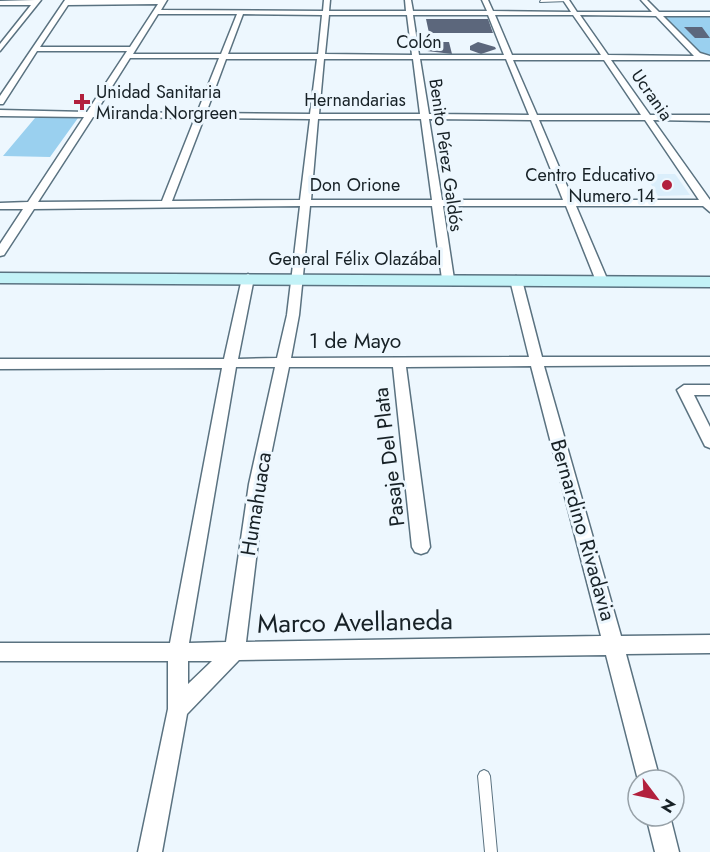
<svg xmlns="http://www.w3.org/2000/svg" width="710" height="852" viewBox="0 0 710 852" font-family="Jost,sans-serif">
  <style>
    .built { fill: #daeefb }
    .green { fill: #9ad0ef }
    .building { fill: #5c677c }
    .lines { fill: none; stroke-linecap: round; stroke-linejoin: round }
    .lane-casing { stroke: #5a7280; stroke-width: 2 }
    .street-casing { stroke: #5a7280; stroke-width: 3 }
    .secondary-casing { stroke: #5a7280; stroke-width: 3 }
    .lane { fill: #fff; fill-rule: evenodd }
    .street { fill: #fff; fill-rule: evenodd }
    .secondary { fill: #c3f2f7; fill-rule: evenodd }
    .poi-dot { fill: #b2203d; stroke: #edf7fe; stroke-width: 2 }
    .labels { text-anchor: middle; stroke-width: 6; stroke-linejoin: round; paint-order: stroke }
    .far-street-label { font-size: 18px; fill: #172126; stroke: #edf7fe }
    .far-poi-label { font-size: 18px; fill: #172126; stroke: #edf7fe; text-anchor: start }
    .street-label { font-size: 21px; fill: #172126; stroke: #edf7fe }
    .near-street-label { font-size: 26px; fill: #172126; stroke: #edf7fe }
  </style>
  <rect width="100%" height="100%" fill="#edf7fe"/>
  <path class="built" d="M 645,174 L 675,174 L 690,195 L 658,196 Z"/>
  <path class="green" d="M 662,15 L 710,15 L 710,56 L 703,56 Z
    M 35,118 L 78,118 L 50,157 L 3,156 Z"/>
  <path class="building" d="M 426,19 L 488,19 L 493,33 L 429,33 Z
    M 684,27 L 702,27 L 710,38 L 695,38 Z
    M 425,42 L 449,42 L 452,54 L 427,51 Z
    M 478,42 L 495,47 L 496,49 L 481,54 L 470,50 L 470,46 Z"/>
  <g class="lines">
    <g class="lane-casing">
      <path id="lane" d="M 541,0 L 566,0 L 568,1 L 540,2 Z
        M 484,770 L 488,772 L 490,776 L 497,852 L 485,852 L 478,776 L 480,772 Z"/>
    </g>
    <g class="street-casing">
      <path id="street" d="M 35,0 L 41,0 L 0,51 L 0,44 L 31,5 L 0,5 L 0,1 Z
        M 65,0 L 167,0 L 161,10 L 323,11 L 324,0 L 330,0 L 329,11 L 406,11 L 405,0 L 411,0 L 413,11 L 487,11 L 482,0 L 488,0 L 493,11 L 571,12 L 563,0 L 569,0 L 577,12 L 652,12 L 641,0 L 647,0 L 659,12 L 710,12 L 710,16 L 663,16 L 700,53 L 710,56 L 710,60 L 611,60 L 650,115 L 710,115 L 710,121 L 653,120 L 710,200 L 710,212 L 703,206 L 576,206 L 608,281 L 602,285 L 596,281 L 566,206 L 443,206 L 454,279 L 448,283 L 442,279 L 432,206 L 310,206 L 299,315 L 291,358 L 529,357 L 510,280 L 516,276 L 522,280 L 542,357 L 710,357 L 710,365 L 544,366 L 621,636 L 710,635 L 710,653 L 626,654 L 660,780 L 638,780 L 606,655 L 239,660 L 187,714 L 162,852 L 138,852 L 168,709 L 168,661 L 0,661 L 0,643 L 170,643 L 222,368 L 0,369 L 0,359 L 224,359 L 242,278 L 248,274 L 254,278 L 238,359 L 277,358 L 287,315 L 300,206 L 34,209 L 4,255 L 0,256 L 0,244 L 23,209 L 0,209 L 0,203 L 28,202 L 84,117 L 0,116 L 0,110 L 87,112 L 127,51 L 37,51 L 3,104 L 0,104 L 0,96 ZM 158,4 L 130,47 L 40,47 L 68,5 ZM 158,14 L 237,14 L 221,54 L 133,54 ZM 243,14 L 322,15 L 318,54 L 228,54 ZM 329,15 L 407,15 L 412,55 L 325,54 ZM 413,15 L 488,15 L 504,55 L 419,55 ZM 495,15 L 573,15 L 601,55 L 512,55 ZM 580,15 L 656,16 L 694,56 L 608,55 ZM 130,58 L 219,58 L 197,113 L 96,112 ZM 226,59 L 317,59 L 310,114 L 206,113 ZM 324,59 L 413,59 L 420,114 L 319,114 ZM 420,59 L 506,59 L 529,115 L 429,114 ZM 513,60 L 604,60 L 641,115 L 537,115 ZM 93,117 L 195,118 L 162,201 L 38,202 ZM 204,118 L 310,119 L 300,200 L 172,201 ZM 318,119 L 421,119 L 432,200 L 311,200 ZM 429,119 L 531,120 L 563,200 L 442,200 ZM 539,120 L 645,120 L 699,200 L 573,200 ZM 531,366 L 601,636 L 246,642 L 265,484 L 289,367 L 393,367 L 412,547 L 415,552 L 421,554 L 427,552 L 430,547 L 406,367 ZM 236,367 L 275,367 L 249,484 L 226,642 L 189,643 ZM 188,661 L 212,661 L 188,684 Z
        M 684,385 L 710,385 L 710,395 L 694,395 L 710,427 L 710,448 L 705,446 L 677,390 Z
        M 646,816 L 670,816 L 679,852 L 655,852 Z"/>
    </g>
    <g class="secondary-casing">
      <path id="secondary" d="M 0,273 L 710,277 L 710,287 L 0,283 Z"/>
    </g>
    <use href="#lane" class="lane"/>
    <use href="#street" class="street"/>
    <use href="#secondary" class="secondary"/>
  </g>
  <g class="poi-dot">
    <path d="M79 93h6v6h6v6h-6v6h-6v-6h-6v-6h6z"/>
    <circle cx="667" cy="185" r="6"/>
  </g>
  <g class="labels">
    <g class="far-street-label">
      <text x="419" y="48">Colón</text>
      <text transform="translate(652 95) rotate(55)" y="6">Ucrania</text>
      <text x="355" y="106">Hernandarias</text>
      <text transform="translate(446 155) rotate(82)" y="6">Benito Pérez Galdós</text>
      <text x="355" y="191">Don Orione</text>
      <text x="355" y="265">General Félix Olazábal</text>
    </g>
    <g class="far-poi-label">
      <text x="96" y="98">Unidad Sanitaria<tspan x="96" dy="21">Miranda Norgreen</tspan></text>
      <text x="655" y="181" text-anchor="end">Centro Educativo<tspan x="655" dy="21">Numero 14</tspan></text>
    </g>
    <g class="street-label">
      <text x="355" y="348">1 de Mayo</text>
      <text transform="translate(389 457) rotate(-97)" y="7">Pasaje Del Plata</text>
      <text transform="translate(256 504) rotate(-81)" y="7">Humahuaca</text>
      <text transform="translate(583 530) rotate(74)" y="7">Bernardino Rivadavia</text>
    </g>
    <g class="near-street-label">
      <text transform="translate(355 622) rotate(-1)" y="9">Marco Avellaneda</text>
    </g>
  </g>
  <g transform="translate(656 798) rotate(122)"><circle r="28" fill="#edf7fe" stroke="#97a1a8" stroke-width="1.5"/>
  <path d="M0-4.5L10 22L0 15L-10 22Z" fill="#b2203d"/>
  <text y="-9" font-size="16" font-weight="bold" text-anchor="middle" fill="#172126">N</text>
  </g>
</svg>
